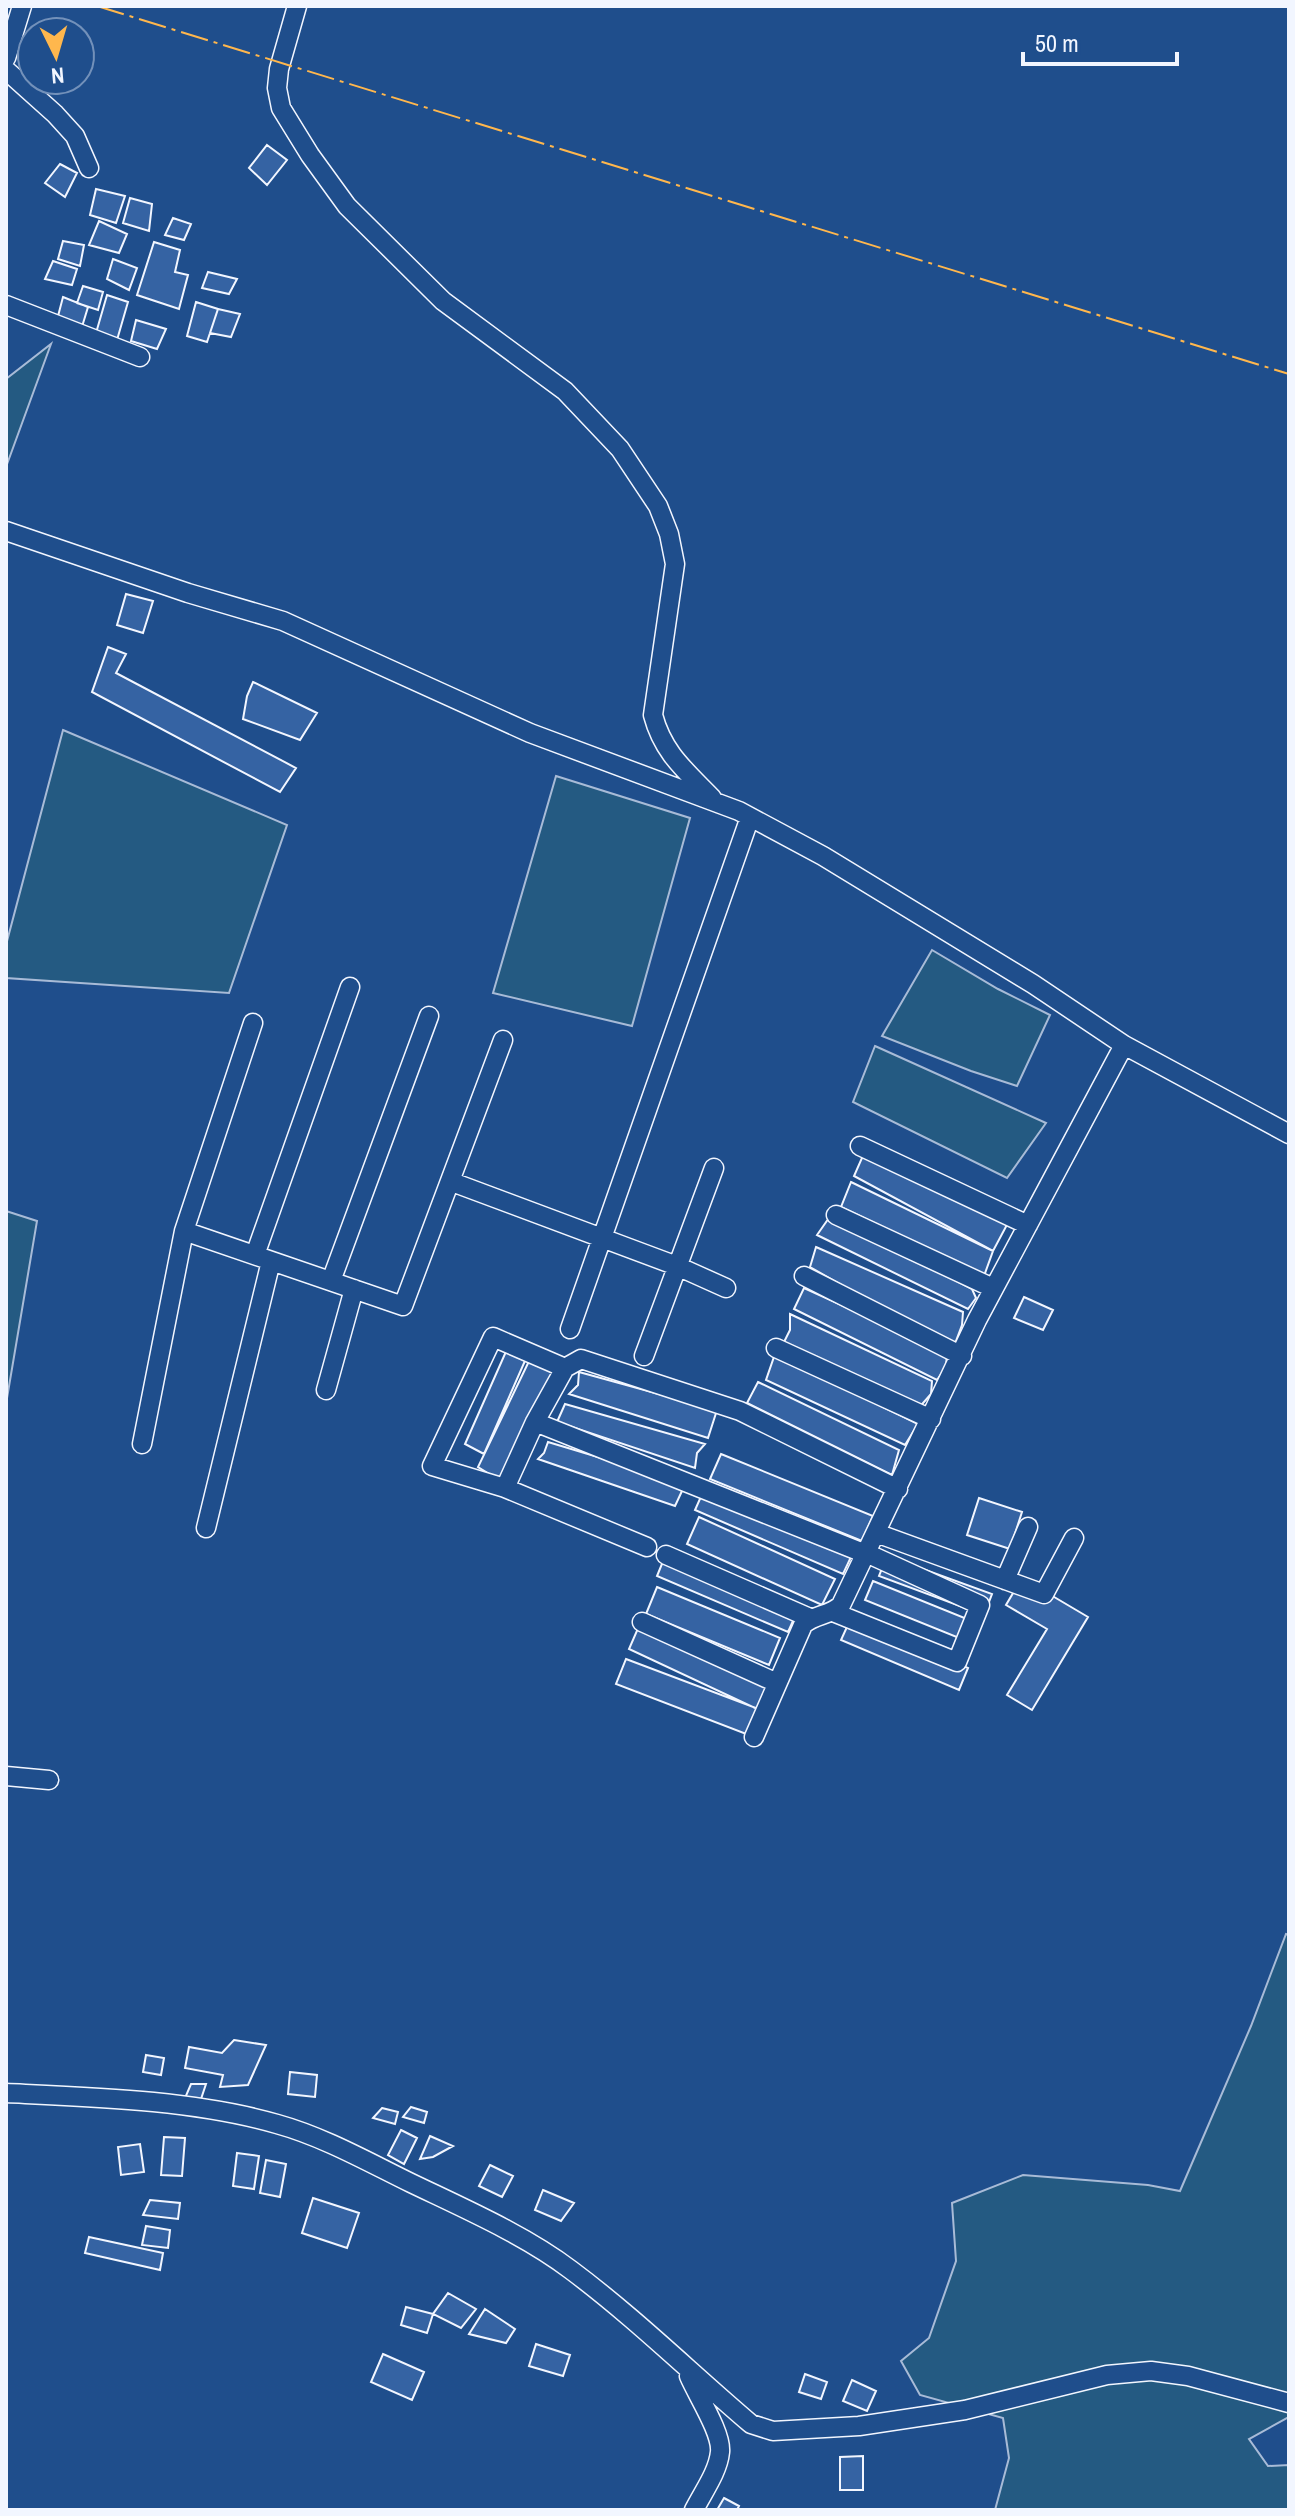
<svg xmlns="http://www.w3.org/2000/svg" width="1295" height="2516" viewBox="0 0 1295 2516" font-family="'Archivo Narrow',sans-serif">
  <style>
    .green { fill: #245a82; stroke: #a8bbd7; stroke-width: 2 }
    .building { fill: #3563a3; stroke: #f2f6ff; stroke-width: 2 }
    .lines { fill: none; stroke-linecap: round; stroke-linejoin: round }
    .minor-casing { stroke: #f2f6ff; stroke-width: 21 }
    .minor { stroke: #1f4e8c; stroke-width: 18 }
    .power { stroke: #ffb74d; stroke-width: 2; stroke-dasharray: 28 6 4 6; stroke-linecap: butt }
  </style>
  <rect width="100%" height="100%" fill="#1f4e8c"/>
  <path class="green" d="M 51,344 L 6,467 L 6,379 Z
    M 63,730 L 287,825 L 229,993 L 6,978 L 6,945 Z
    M 556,776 L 690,818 L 632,1026 L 493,993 Z
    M 932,950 L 998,989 L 1050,1015 L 1017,1086 L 971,1071 L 882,1036 Z
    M 875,1046 L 1046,1123 L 1007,1178 L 853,1102 Z
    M 6,1211 L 37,1221 L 6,1404 Z
    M 1286,1934 L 1289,1935 L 1289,2417 L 1249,2439 L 1268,2466 L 1289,2465 L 1289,2510 L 995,2510 L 1009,2458 L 1003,2418 L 920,2395 L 901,2361 L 929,2338 L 956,2261 L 952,2203 L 1023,2175 L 1148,2185 L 1180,2191 L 1251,2026 Z"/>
  <path class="building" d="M 267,145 L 287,160 L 267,185 L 249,168 Z
    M 60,164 L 77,173 L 65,197 L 45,183 Z
    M 96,189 L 125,196 L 116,223 L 90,215 Z
    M 130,198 L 152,204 L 149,231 L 123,223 Z
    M 173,218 L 191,224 L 184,240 L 165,235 Z
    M 99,221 L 127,234 L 119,253 L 89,245 Z
    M 63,241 L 84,245 L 80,266 L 58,259 Z
    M 154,242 L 180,250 L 175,272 L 188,275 L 179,309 L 137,295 Z
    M 113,259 L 137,268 L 129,290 L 107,279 Z
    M 53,261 L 77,269 L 72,285 L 45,279 Z
    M 208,272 L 237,279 L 229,294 L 202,288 Z
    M 83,286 L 103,292 L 98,310 L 77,303 Z
    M 107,295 L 128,302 L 117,340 L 96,333 Z
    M 63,297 L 88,307 L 81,330 L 57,320 Z
    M 196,302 L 218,309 L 207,342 L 187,336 Z
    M 218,309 L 240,314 L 231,337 L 210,333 Z
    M 136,320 L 166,329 L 157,349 L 131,341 Z
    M 126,594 L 153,601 L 143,633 L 117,625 Z
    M 108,647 L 126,654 L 116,673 L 296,768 L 280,792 L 92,692 Z
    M 253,682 L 317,713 L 300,740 L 243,719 L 247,696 Z
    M 865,1151 L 1009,1221 L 993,1251 L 854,1176 Z
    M 851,1182 L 993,1251 L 984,1276 L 841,1207 Z
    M 831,1215 L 972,1289 L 976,1298 L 968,1309 L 817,1235 Z
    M 816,1247 L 963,1312 L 962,1325 L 953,1349 L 810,1267 Z
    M 804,1288 L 947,1353 L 946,1367 L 937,1380 L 794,1309 Z
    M 1024,1297 L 1053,1310 L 1043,1330 L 1014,1318 Z
    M 790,1314 L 932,1381 L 931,1394 L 917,1410 L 783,1344 L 790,1330 Z
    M 508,1347 L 528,1354 L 484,1454 L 465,1444 Z
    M 775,1354 L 918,1424 L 905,1445 L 766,1380 Z
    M 531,1357 L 557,1371 L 499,1480 L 478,1467 Z
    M 579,1372 L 717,1410 L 708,1438 L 569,1394 L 578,1385 Z
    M 758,1382 L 899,1450 L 892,1475 L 747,1403 Z
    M 565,1404 L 705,1444 L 697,1453 L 695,1468 L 557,1422 Z
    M 548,1442 L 681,1482 L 682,1491 L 675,1506 L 538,1459 L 544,1453 Z
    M 721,1454 L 873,1516 L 862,1541 L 710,1479 Z
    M 703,1492 L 851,1557 L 843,1574 L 695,1510 Z
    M 979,1498 L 1022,1512 L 1010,1549 L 967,1535 Z
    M 699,1517 L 835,1579 L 822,1605 L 687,1544 Z
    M 666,1554 L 798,1610 L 788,1632 L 657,1576 Z
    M 887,1556 L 992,1594 L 984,1615 L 879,1576 Z
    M 1022,1578 L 1088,1617 L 1032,1710 L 1007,1695 L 1047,1629 L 1006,1605 Z
    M 873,1581 L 972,1621 L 964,1640 L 865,1600 Z
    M 657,1587 L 780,1638 L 769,1665 L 646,1614 Z
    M 851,1618 L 968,1668 L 959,1690 L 841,1640 Z
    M 639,1626 L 768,1686 L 757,1709 L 629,1649 Z
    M 626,1659 L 764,1711 L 754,1737 L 616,1684 Z
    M 234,2040 L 266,2045 L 248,2085 L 220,2087 L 223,2075 L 185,2068 L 189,2047 L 222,2053 Z
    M 146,2055 L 164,2058 L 161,2075 L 143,2072 Z
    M 290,2072 L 317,2075 L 315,2097 L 288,2094 Z
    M 191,2084 L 206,2084 L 201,2099 L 185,2098 Z
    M 411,2107 L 427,2112 L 424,2123 L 403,2117 Z
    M 382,2108 L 398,2112 L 395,2124 L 373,2118 Z
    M 401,2130 L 417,2138 L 404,2164 L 388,2155 Z
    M 430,2136 L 453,2146 L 433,2157 L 420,2159 Z
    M 164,2137 L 185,2138 L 182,2176 L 161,2175 Z
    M 140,2144 L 144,2172 L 121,2175 L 118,2147 Z
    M 237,2153 L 259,2156 L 254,2189 L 233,2186 Z
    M 266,2160 L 286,2164 L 280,2197 L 260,2193 Z
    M 490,2165 L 513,2176 L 502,2197 L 479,2186 Z
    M 543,2190 L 574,2203 L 561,2221 L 535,2210 Z
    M 313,2198 L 359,2213 L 347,2248 L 302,2233 Z
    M 150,2200 L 180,2203 L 178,2219 L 143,2215 Z
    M 146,2226 L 170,2230 L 168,2248 L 142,2245 Z
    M 89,2237 L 163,2253 L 160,2270 L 85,2253 Z
    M 448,2293 L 476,2309 L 461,2328 L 433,2314 Z
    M 406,2307 L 433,2314 L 427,2333 L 401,2325 Z
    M 485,2309 L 515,2329 L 506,2343 L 469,2334 Z
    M 536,2344 L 570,2355 L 563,2376 L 529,2366 Z
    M 383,2354 L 424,2372 L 412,2400 L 371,2382 Z
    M 805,2374 L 827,2382 L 821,2399 L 799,2392 Z
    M 852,2380 L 876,2391 L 867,2411 L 843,2401 Z
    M 863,2456 L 863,2490 L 840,2490 L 840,2457 Z
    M 724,2498 L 739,2506 L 737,2510 L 717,2510 Z"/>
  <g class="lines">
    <g class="minor-casing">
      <path id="minor" d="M 297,6 L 279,69 L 277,88 L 281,108 L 310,155 L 347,206 L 443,301 L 565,391 L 620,449 L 658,506 L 669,534 L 675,564 L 653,715 C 663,753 686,771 712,798
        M 6,58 L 22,6
        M 6,70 L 55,114 L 75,136 L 89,168
        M 6,305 L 140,357
        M 6,531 L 188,593 L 283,621 L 530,733 L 739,811 L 823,856 L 1033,984 L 1124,1045 L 1289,1134
        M 860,1146 L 1028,1225
        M 452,1182 L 677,1266 L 726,1288
        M 836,1215 L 993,1288
        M 184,1231 L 403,1306 L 503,1040
        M 255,1255 L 350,987
        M 804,1276 L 962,1356
        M 331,1281 L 429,1016
        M 570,1329 L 750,817
        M 776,1348 L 931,1419
        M 644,1356 L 714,1168
        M 326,1390 L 354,1289
        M 535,1422 L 505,1488 L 647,1547
        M 142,1444 L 184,1231 L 253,1023
        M 505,1488 L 432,1466 L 493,1337 L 565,1368
        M 206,1528 L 271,1261
        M 876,1533 L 1044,1594 L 1074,1538
        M 866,1554 L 535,1422 L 565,1368 L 581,1359 L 740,1411 L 898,1489
        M 666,1555 L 810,1618
        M 1005,1580 L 1028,1527
        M 833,1612 L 957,1662 L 980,1605 L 875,1557
        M 642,1622 L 777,1683
        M 754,1737 L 803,1625 C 814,1614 830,1616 841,1605 L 977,1320 L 1124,1045
        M 6,1776 L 49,1780
        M 6,2093 C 92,2097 195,2100 277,2124 C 324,2137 368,2162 411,2183 C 463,2208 525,2235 571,2270 C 634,2317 691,2373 751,2424 L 773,2431 L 859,2426 L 965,2410 L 1107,2375 L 1151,2371 L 1188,2376 L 1289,2403
        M 689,2376 C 697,2395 722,2433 720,2452 C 718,2472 703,2492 694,2510"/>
    </g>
    <use href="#minor" class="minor"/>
    <path class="power" d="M 97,6 L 1289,374"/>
  </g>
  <rect width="1295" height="2516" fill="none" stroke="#f2f6ff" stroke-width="16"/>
  <g transform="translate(56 56) rotate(175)"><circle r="38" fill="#1f4e8c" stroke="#7391ba" stroke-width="2"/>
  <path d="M0-6L14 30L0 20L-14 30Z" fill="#ffb74d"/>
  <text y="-12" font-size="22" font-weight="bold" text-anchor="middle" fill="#f2f6ff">N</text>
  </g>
  <path d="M1023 52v12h154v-12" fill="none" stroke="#f2f6ff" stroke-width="4"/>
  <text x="1035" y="52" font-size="24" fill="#f2f6ff" stroke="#1f4e8c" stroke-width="6" paint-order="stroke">50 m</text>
</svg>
